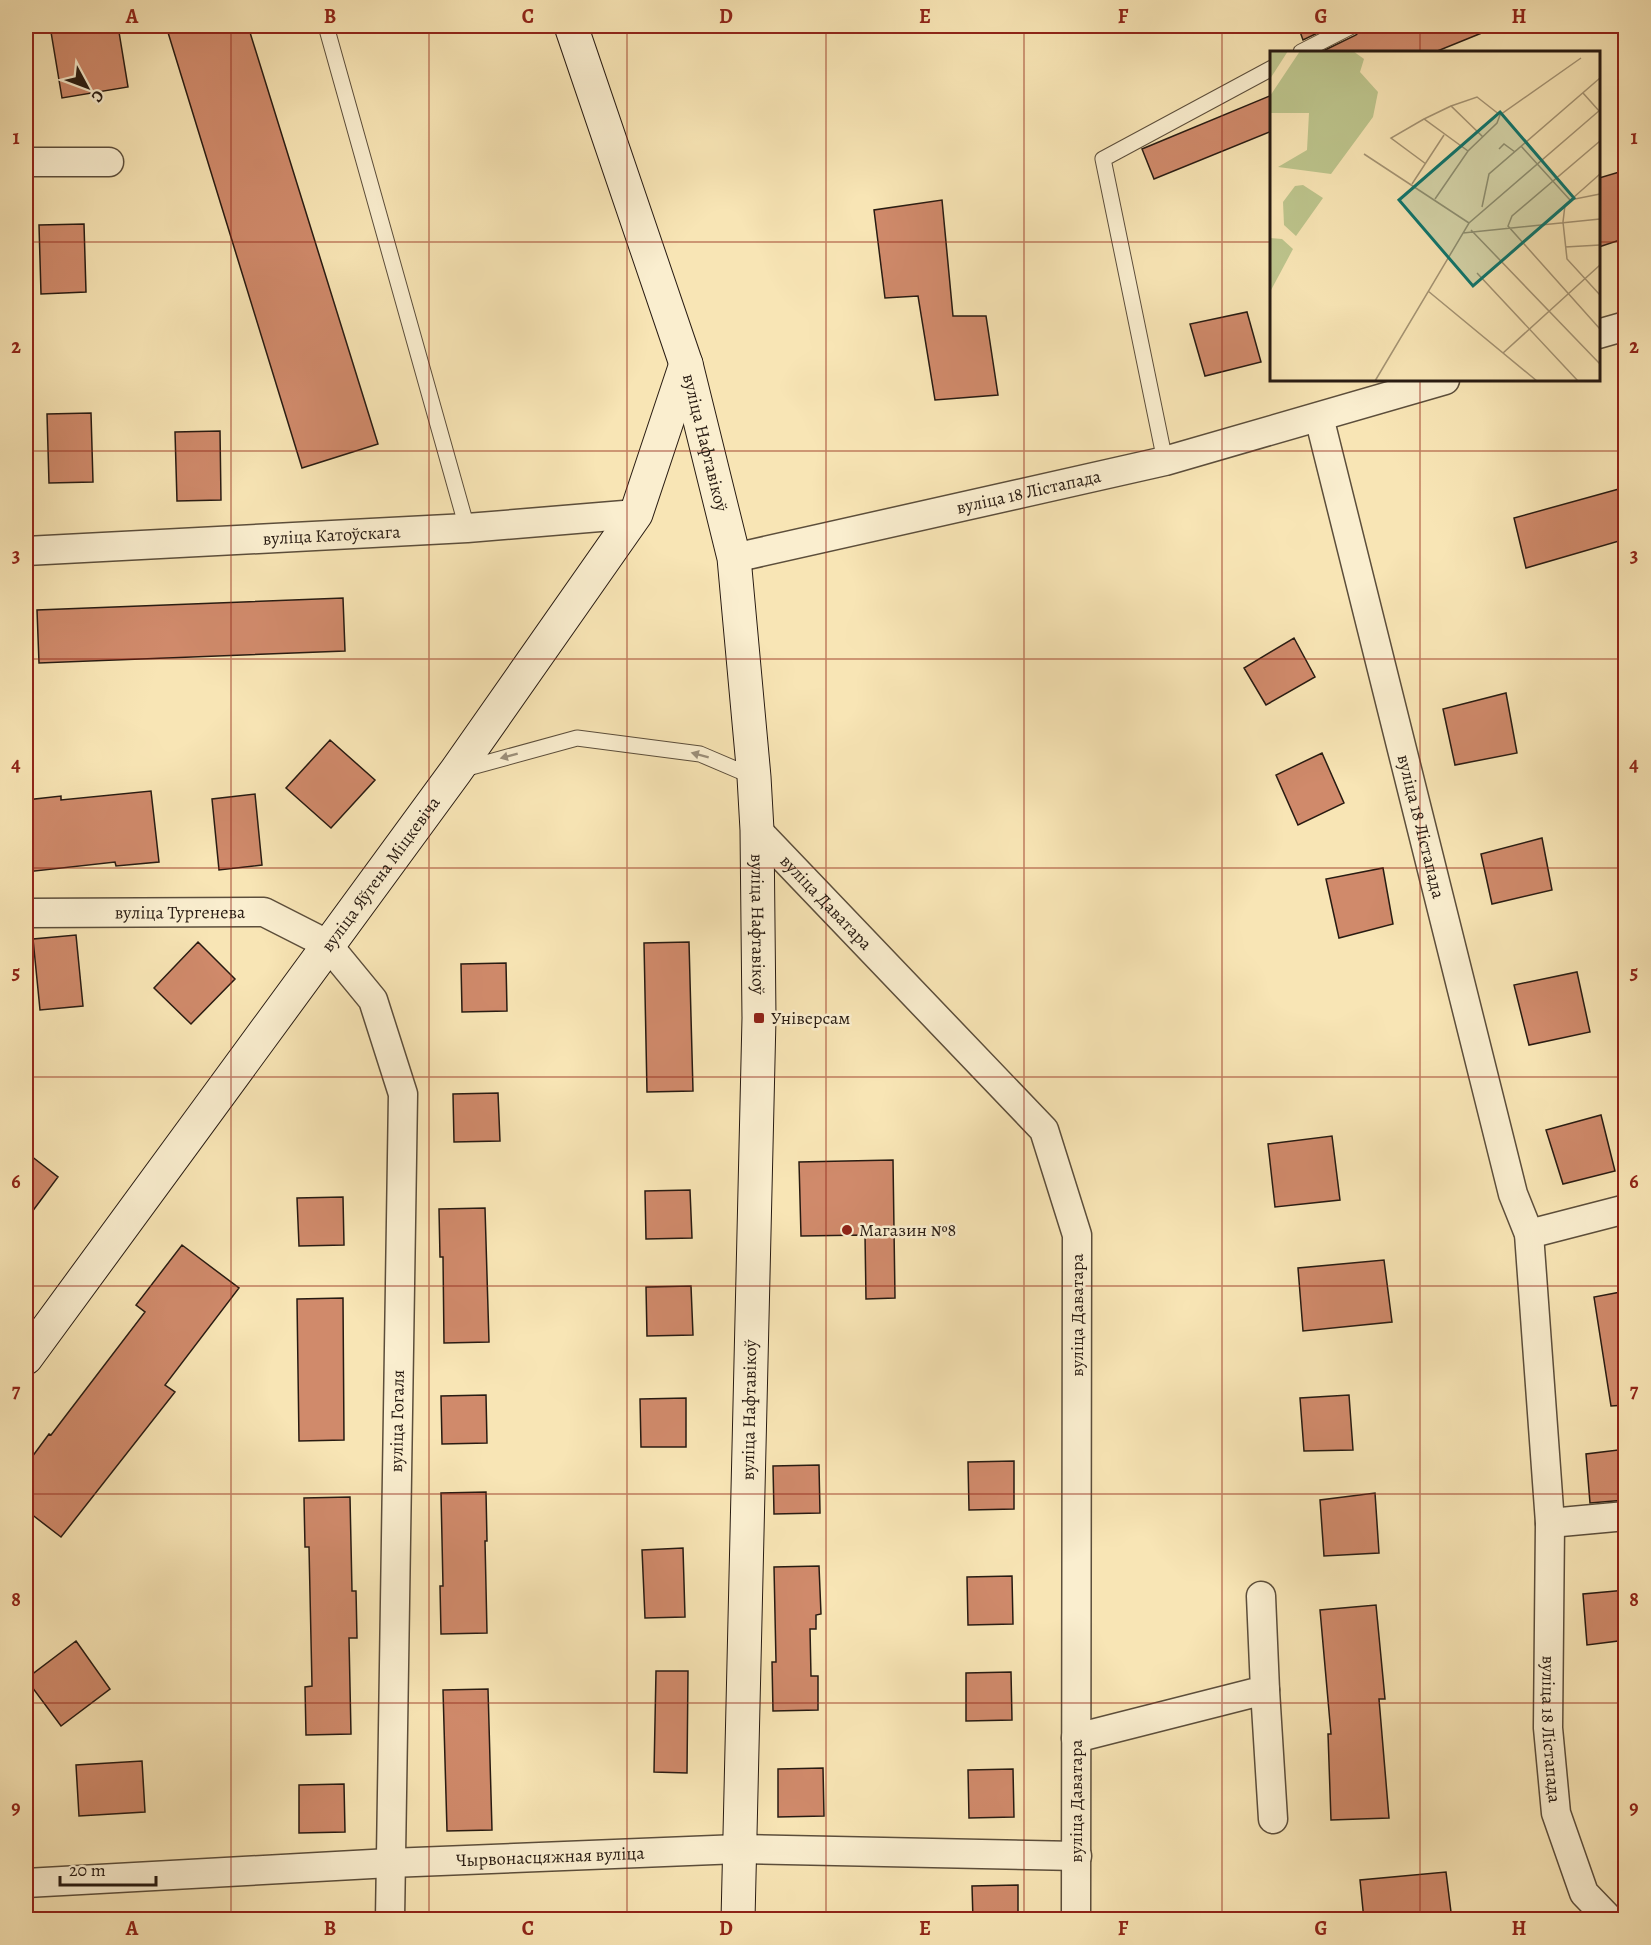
<svg xmlns="http://www.w3.org/2000/svg" width="1651" height="1945" viewBox="0 0 1651 1945" font-family="Alegreya,serif">
  <style>
    .building { fill: #d08a6b; stroke: #281b12; stroke-width: 1.5 }
    .lines { fill: none; stroke-linecap: round; stroke-linejoin: round }
    .lane-casing { stroke: #5c4e3b; stroke-width: 17 }
    .street-casing { stroke: #5c4e3b; stroke-width: 31 }
    .secondary-casing { stroke: #281b12; stroke-width: 35 }
    .lane { stroke: #faeecf; stroke-width: 15 }
    .street { stroke: #faeecf; stroke-width: 28 }
    .secondary { stroke: #faeecf; stroke-width: 33 }
    .oneway { fill: #9c8f7a }
    .grid { fill: none; stroke: #8f2418; stroke-width: 1.5; stroke-opacity: 0.55 }
    .poi-dot { fill: #8f2418; stroke: #faeecf; stroke-width: 2 }
    .labels { text-anchor: middle; stroke-width: 5; stroke-linejoin: round; paint-order: stroke }
    .street-label { font-size: 18px; fill: #281b12; stroke: #faeecf }
    .poi-label { font-size: 18px; fill: #281b12; stroke: #faeecf; text-anchor: start }
    .inset-road { fill: none; stroke: #a59474; stroke-width: 1.5 }
    .view { fill: #0f766e; fill-opacity: 0.15; stroke: #0f766e; stroke-width: 3 }
    .inset-edge { fill: none; stroke: #281b12; stroke-width: 3 }
    .neatline { fill: none; stroke: #8f2418; stroke-width: 2 }
    .grid-label { font-size: 20px; text-anchor: middle; font-weight: bold; fill: #8f2418 }
  </style>
  <rect width="100%" height="100%" fill="#f8e5b5"/>
  <filter id="stains"><feTurbulence type="fractalNoise" baseFrequency=".00333" numOctaves="4"/><feColorMatrix values="0 0 0 0 .2 0 0 0 0 .09 0 0 0 0 .02 0 0 0 .5 -.17"/></filter>
  <radialGradient id="worn" r=".72"><stop offset=".6" stop-color="#630" stop-opacity="0"/><stop offset="1" stop-color="#630" stop-opacity=".3"/></radialGradient>
  <path class="building" d="M 50,26 L 118,26 L 128,87 L 62,98 Z
    M 166,26 L 248,26 L 378,444 L 302,468 Z
    M 1298,26 L 1332,26 L 1303,40 Z
    M 1362,26 L 1499,26 L 1435,52 L 1321,52 L 1356,35 L 1360,31 Z
    M 1272,95 L 1272,131 L 1154,179 L 1142,149 Z
    M 1626,170 L 1626,238 L 1599,247 L 1599,178 Z
    M 942,200 L 953,316 L 986,316 L 998,395 L 935,400 L 918,296 L 885,298 L 874,210 Z
    M 84,224 L 86,292 L 41,294 L 39,225 Z
    M 1247,312 L 1261,362 L 1205,376 L 1190,324 Z
    M 91,413 L 93,482 L 49,483 L 47,414 Z
    M 220,431 L 221,500 L 177,501 L 175,432 Z
    M 1626,487 L 1626,539 L 1526,568 L 1514,518 Z
    M 343,598 L 345,651 L 39,663 L 37,610 Z
    M 1294,638 L 1315,677 L 1266,705 L 1244,668 Z
    M 1506,693 L 1517,753 L 1455,765 L 1443,709 Z
    M 330,740 L 375,780 L 331,828 L 286,788 Z
    M 1322,753 L 1344,803 L 1298,825 L 1276,775 Z
    M 151,791 L 159,862 L 116,866 L 115,862 L 26,872 L 26,800 L 61,796 L 61,800 Z
    M 255,794 L 262,865 L 219,870 L 212,799 Z
    M 1542,838 L 1552,890 L 1492,904 L 1481,854 Z
    M 1383,868 L 1393,924 L 1339,938 L 1326,879 Z
    M 76,935 L 83,1006 L 40,1010 L 33,939 Z
    M 198,942 L 235,979 L 191,1024 L 154,988 Z
    M 689,942 L 693,1091 L 647,1092 L 644,943 Z
    M 506,963 L 507,1011 L 462,1012 L 461,964 Z
    M 1577,972 L 1590,1032 L 1529,1045 L 1514,985 Z
    M 498,1093 L 500,1141 L 454,1142 L 453,1094 Z
    M 1601,1115 L 1615,1171 L 1563,1184 L 1546,1130 Z
    M 1332,1136 L 1340,1200 L 1275,1207 L 1268,1144 Z
    M 26,1152 L 58,1177 L 26,1220 Z
    M 893,1160 L 895,1298 L 866,1299 L 865,1235 L 801,1236 L 799,1162 Z
    M 690,1190 L 692,1238 L 646,1239 L 645,1191 Z
    M 343,1197 L 344,1245 L 299,1246 L 297,1198 Z
    M 485,1208 L 489,1342 L 444,1343 L 443,1257 L 440,1257 L 439,1209 Z
    M 182,1245 L 239,1288 L 165,1385 L 175,1392 L 61,1537 L 26,1510 L 26,1465 L 49,1434 L 51,1435 L 145,1312 L 136,1305 Z
    M 1384,1260 L 1392,1322 L 1303,1331 L 1298,1268 Z
    M 691,1286 L 693,1335 L 647,1336 L 646,1287 Z
    M 1626,1291 L 1626,1405 L 1611,1406 L 1594,1297 Z
    M 343,1298 L 344,1440 L 299,1441 L 297,1299 Z
    M 486,1395 L 487,1443 L 442,1444 L 441,1396 Z
    M 1349,1395 L 1353,1450 L 1304,1451 L 1300,1398 Z
    M 686,1398 L 686,1447 L 641,1447 L 640,1399 Z
    M 1626,1449 L 1626,1500 L 1590,1503 L 1586,1454 Z
    M 1014,1461 L 1014,1509 L 969,1510 L 968,1462 Z
    M 819,1465 L 820,1513 L 774,1514 L 773,1466 Z
    M 486,1492 L 487,1541 L 485,1541 L 487,1633 L 441,1634 L 440,1586 L 443,1586 L 441,1493 Z
    M 1375,1493 L 1379,1553 L 1324,1556 L 1320,1500 Z
    M 350,1497 L 352,1591 L 356,1591 L 357,1638 L 349,1638 L 351,1734 L 306,1735 L 305,1687 L 312,1686 L 309,1547 L 305,1547 L 304,1498 Z
    M 683,1548 L 685,1617 L 645,1618 L 642,1550 Z
    M 819,1566 L 821,1614 L 816,1615 L 816,1629 L 810,1629 L 811,1676 L 818,1676 L 818,1710 L 773,1711 L 772,1662 L 776,1662 L 774,1567 Z
    M 1012,1576 L 1013,1624 L 968,1625 L 967,1577 Z
    M 1626,1590 L 1626,1640 L 1587,1645 L 1583,1594 Z
    M 1376,1605 L 1385,1699 L 1379,1699 L 1389,1818 L 1331,1820 L 1328,1734 L 1331,1734 L 1320,1610 Z
    M 76,1641 L 110,1689 L 61,1726 L 26,1679 Z
    M 656,1671 L 688,1671 L 687,1773 L 654,1772 Z
    M 1011,1672 L 1012,1720 L 966,1721 L 966,1673 Z
    M 488,1689 L 492,1830 L 447,1831 L 443,1690 Z
    M 142,1761 L 145,1812 L 79,1816 L 76,1765 Z
    M 823,1768 L 824,1816 L 778,1817 L 778,1769 Z
    M 1013,1769 L 1014,1817 L 969,1818 L 968,1770 Z
    M 344,1784 L 345,1832 L 299,1833 L 299,1785 Z
    M 1446,1872 L 1452,1920 L 1364,1920 L 1360,1880 Z
    M 1018,1885 L 1018,1920 L 973,1920 L 972,1886 Z"/>
  <g class="lines">
    <g class="lane-casing">
      <path id="lane" d="M 326,26 L 467,528
        M 1301,52 L 1352,26
        M 1165,461 L 1103,159 L 1272,68
        M 464,769 L 577,738 L 700,754 L 754,777"/>
    </g>
    <g class="street-casing">
      <g id="street">
        <path d="M 26,162 L 109,162"/>
        <path d="M 1598,334 L 1626,326"/>
        <path id="s1" d="M 1319,417 L 1513,1194 L 1529,1234 L 1550,1523 L 1548,1728 L 1556,1813 L 1584,1893 L 1610,1920"/>
        <path id="s2" d="M 26,551 L 467,528 L 636,514"/>
        <path id="s3" d="M 734,558 L 1165,461 L 1445,380"/>
        <path id="s4" d="M 757,830 L 1044,1130 L 1077,1235 L 1076,1920"/>
        <path id="s5" d="M 26,913 L 264,912 L 327,944 L 373,1000 L 403,1094 L 390,1920"/>
        <path d="M 1529,1234 L 1626,1209"/>
        <path d="M 1550,1523 L 1626,1516"/>
        <path d="M 1265,1690 L 1273,1819"/>
        <path d="M 1076,1738 L 1265,1690 L 1261,1596"/>
        <path id="s6" d="M 26,1883 L 390,1863 L 739,1849 L 1077,1856"/>
      </g>
    </g>
    <g class="secondary-casing">
      <g id="secondary">
        <path id="s7" d="M 571,26 L 686,364 L 734,558 L 754,777 L 757,830 L 759,1018 L 738,1920"/>
        <path id="s8" d="M 26,1358 L 456,771 L 636,514 L 686,364"/>
      </g>
    </g>
    <use href="#lane" class="lane"/>
    <use href="#street" class="street"/>
    <use href="#secondary" class="secondary"/>
  </g>
  <defs><path id="oneway-solid" d="M-6-.8H1V-3.2L6.5 0L1 3.2V.8H-6Z" transform="scale(1.5)"/></defs>
  <g class="oneway">
    <use href="#oneway-solid" transform="translate(700 755) rotate(-165)"/>
    <use href="#oneway-solid" transform="translate(509 756) rotate(165)"/>
  </g>
  <path class="grid" d="M 231,26 L 231,1920M 429,26 L 429,1920M 627,26 L 627,1920M 826,26 L 826,1920M 1024,26 L 1024,1920M 1222,26 L 1222,1920M 1420,26 L 1420,52M 26,242 L 1272,242M 1598,242 L 1626,242M 1420,380 L 1420,1920M 26,451 L 1626,451M 26,659 L 1626,659M 26,868 L 1626,868M 26,1077 L 1626,1077M 26,1286 L 1626,1286M 26,1494 L 1626,1494M 26,1703 L 1626,1703"/>
  <g class="poi-dot">
    <rect x="753" y="1012" width="12" height="12" rx="3"/>
    <circle cx="847" cy="1230" r="6"/>
  </g>
  <g class="labels">
    <g class="street-label">
      <text dy="6" stroke="none"><textPath href="#s7" startOffset="438">вуліца Нафтавікоў</textPath></text>
      <text dy="6" stroke="none"><textPath href="#s3" startOffset="302">вуліца 18 Лістапада</textPath></text>
      <text dy="6" stroke="none"><textPath href="#s2" startOffset="306">вуліца Катоўскага</textPath></text>
      <text dy="6" stroke="none"><textPath href="#s1" startOffset="422">вуліца 18 Лістапада</textPath></text>
      <text dy="6" stroke="none"><textPath href="#s8" startOffset="600">вуліца Яўгена Міцкевіча</textPath></text>
      <text dy="6" stroke="none"><textPath href="#s4" startOffset="100">вуліца Даватара</textPath></text>
      <text dy="6" stroke="none"><textPath href="#s5" startOffset="154">вуліца Тургенева</textPath></text>
      <text dy="6" stroke="none"><textPath href="#s7" startOffset="924">вуліца Нафтавікоў</textPath></text>
      <text transform="translate(1077 1315) rotate(-90)" y="6">вуліца Даватара</text>
      <text transform="translate(749 1410) rotate(-89)" y="6">вуліца Нафтавікоў</text>
      <text transform="translate(397 1421) rotate(-89)" y="6">вуліца Гогаля</text>
      <text dy="6" stroke="none"><textPath href="#s1" startOffset="1340">вуліца 18 Лістапада</textPath></text>
      <text transform="translate(1076 1801) rotate(-90)" y="6">вуліца Даватара</text>
      <text dy="6" stroke="none"><textPath href="#s6" startOffset="525">Чырвонасцяжная вуліца</textPath></text>
    </g>
    <g class="poi-label">
      <text x="771" y="1024">Універсам</text>
      <text x="859" y="1236">Магазин №8</text>
    </g>
  </g>
  <g transform="translate(1270 51)">
    <rect width="330" height="330" fill="#f8e5b5"/>
    <path d="M 0,0 L 18,0 L 0,28 ZM 30,0 L 83,0 L 94,8 L 90,21 L 108,41 L 103,66 L 61,123 L 8,116 L 37,99 L 39,62 L 0,62 L 0,45 ZM 33,134 L 53,147 L 26,185 L 14,174 L 13,151 L 25,135 ZM 0,187 L 12,188 L 23,198 L 0,241 Z" fill="#bdc58d"/>
    <path class="inset-road" d="M 313,42 L 330,61M 181,55 L 207,46 L 230,64M 154,68 L 181,55 L 213,86M 330,90 L 242,165 L 238,175 L 330,278M 251,95 L 300,149 L 330,143M 229,98 L 234,93 L 245,101M 94,103 L 199,172M 156,113 L 121,87 L 154,68 L 198,100M 330,123 L 295,154 L 293,171 L 297,208 L 330,244M 142,133 L 174,84M 165,148 L 198,100 L 227,72 L 230,64 L 311,7M 212,156 L 219,123 L 330,27M 201,179 L 330,313M 193,182 L 330,168M 295,196 L 330,194M 207,222 L 308,330M 158,240 L 267,330M 233,302 L 330,214M 105,330 L 199,172 L 330,59"/>
    <path class="view" d="M 230,61 L 304,147 L 203,235 L 129,149 Z"/>
    <rect width="330" height="330" class="inset-edge"/>
  </g>
  <rect width="1651" height="1945" fill="none" stroke="#f8e5b5" stroke-width="66"/>
  <g transform="translate(87 87) rotate(131)" stroke="#faeecf" stroke-width="4.5" paint-order="stroke">
  <path d="M0-4.5L10 22L0 15L-10 22Z" fill="#281b12"/>
  <text y="-9" font-size="16" font-weight="bold" text-anchor="middle" fill="#281b12">С</text>
  </g>
  <path d="M60 1876v9h96v-9" fill="none" stroke="#281b12" stroke-width="3"/>
  <text x="69" y="1876" font-size="18" fill="#281b12" stroke="#faeecf" stroke-width="4.5" paint-order="stroke">20 m</text>
  <rect x="33" y="33" width="1585" height="1879" class="neatline"/>
  <g class="grid-label">
    <text x="132" y="23">A</text>
    <text x="330" y="23">B</text>
    <text x="528" y="23">C</text>
    <text x="726" y="23">D</text>
    <text x="925" y="23">E</text>
    <text x="1123" y="23">F</text>
    <text x="1321" y="23">G</text>
    <text x="1519" y="23">H</text>
    <text x="16" y="144">1</text>
    <text x="1634" y="144">1</text>
    <text x="16" y="353">2</text>
    <text x="1634" y="353">2</text>
    <text x="16" y="562">3</text>
    <text x="1634" y="562">3</text>
    <text x="16" y="771">4</text>
    <text x="1634" y="771">4</text>
    <text x="16" y="979">5</text>
    <text x="1634" y="979">5</text>
    <text x="16" y="1188">6</text>
    <text x="1634" y="1188">6</text>
    <text x="16" y="1397">7</text>
    <text x="1634" y="1397">7</text>
    <text x="16" y="1606">8</text>
    <text x="1634" y="1606">8</text>
    <text x="16" y="1814">9</text>
    <text x="1634" y="1814">9</text>
    <text x="132" y="1935">A</text>
    <text x="330" y="1935">B</text>
    <text x="528" y="1935">C</text>
    <text x="726" y="1935">D</text>
    <text x="925" y="1935">E</text>
    <text x="1123" y="1935">F</text>
    <text x="1321" y="1935">G</text>
    <text x="1519" y="1935">H</text>
  </g>
  <rect width="100%" height="100%" filter="url(#stains)"/>
  <rect width="100%" height="100%" fill="url(#worn)"/>
</svg>
